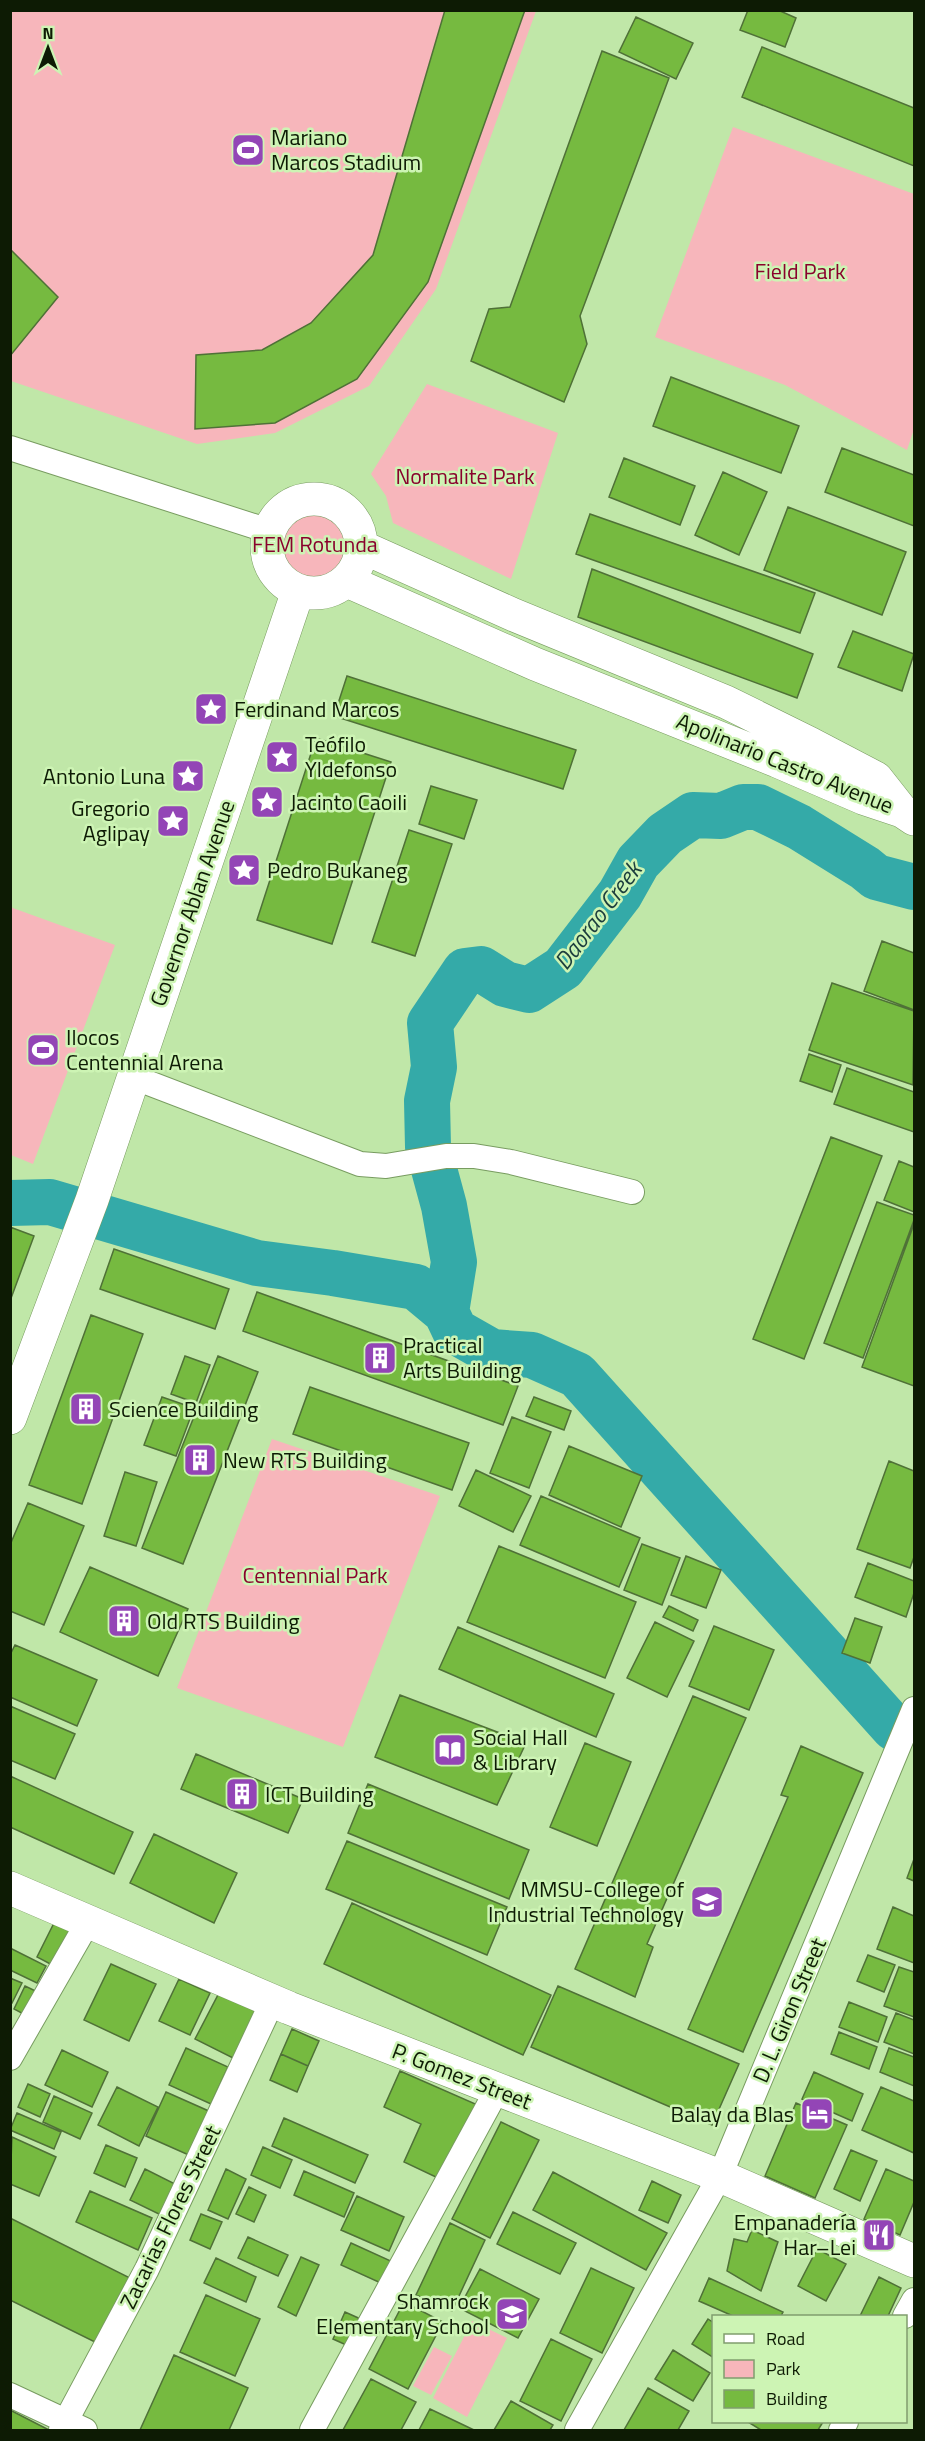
<svg xmlns="http://www.w3.org/2000/svg" width="925" height="2441" viewBox="0 0 925 2441" font-family="'Titillium Web',sans-serif">
  <style>
    .green { fill: #f7b6bb }
    .lines { fill: none; stroke-linecap: round; stroke-linejoin: round }
    .river { stroke: #34aaa8; stroke-width: 46 }
    .building { fill: #76ba40; stroke: #4f7137; stroke-width: 1.5 }
    .street-casing { stroke: #789c60; stroke-width: 26 }
    .secondary-casing { stroke: #789c60; stroke-width: 34 }
    .street { stroke: #fff; stroke-width: 24 }
    .secondary { stroke: #fff; stroke-width: 33 }
    .labels { text-anchor: middle; stroke-width: 5; stroke-linejoin: round; paint-order: stroke }
    .poi-label { font-size: 22px; fill: #0d1b04; stroke: #cdf4b4; text-anchor: start }
    .park-label { font-size: 22px; fill: #89012d; stroke: #cdf4b4 }
    .street-label { font-size: 22px; fill: #0d1b04; stroke: #cdf4b4 }
    .water-label { font-size: 24px; font-style: italic; fill: #1b3d3d; stroke: #cdf4b4 }
  </style>
  <rect width="100%" height="100%" fill="#c0e7a8"/>
  <path class="green" d="M 11,11 L 536,11 L 436,289 L 369,386 L 275,433 L 197,444 L 11,381 Z
    M 733,127 L 914,194 L 914,429 L 907,450 L 785,385 L 655,337 Z
    M 427,384 L 558,433 L 511,579 L 393,523 L 386,496 L 371,474 Z
    M 321,505 C 387,524 343,605 298,579 C 287,573 280,567 278,555 C 270,523 291,507 321,505 Z
    M 10,907 L 115,945 L 33,1164 L 11,1155 Z
    M 272,1439 L 440,1496 L 343,1747 L 177,1688 Z
    M 472,2321 L 507,2338 L 467,2417 L 433,2398 Z
    M 434,2347 L 452,2356 L 431,2395 L 413,2386 Z"/>
  <g class="lines">
    <path class="river" d="M 10,1203 L 50,1202 L 257,1263 L 333,1273 L 416,1287 L 446,1312 L 455,1331 L 492,1352 L 532,1355 L 577,1375 L 894,1728
      M 446,1312 L 454,1262 L 444,1206 L 428,1147 L 427,1101 L 434,1067 L 430,1023 L 465,971 L 481,969 L 505,984 L 529,990 L 563,968 L 620,894 L 638,862 L 665,834 L 693,815 L 721,816 L 743,807 L 758,807 L 799,827 L 865,868 L 876,877 L 914,887"/>
  </g>
  <path class="building" d="M 445,10 L 525,10 L 428,282 L 357,379 L 275,423 L 195,429 L 196,355 L 262,350 L 311,323 L 373,255 Z
    M 748,10 L 778,10 L 796,18 L 785,47 L 740,30 Z
    M 636,17 L 693,43 L 676,79 L 619,52 Z
    M 762,47 L 914,108 L 914,166 L 742,97 Z
    M 602,51 L 669,78 L 580,316 L 587,344 L 564,402 L 471,361 L 489,309 L 510,307 Z
    M 10,249 L 58,297 L 10,356 Z
    M 671,377 L 799,426 L 781,473 L 653,426 Z
    M 842,448 L 914,475 L 914,526 L 825,492 Z
    M 624,458 L 695,486 L 680,525 L 609,497 Z
    M 723,472 L 767,492 L 739,555 L 695,535 Z
    M 788,507 L 906,552 L 882,615 L 764,570 Z
    M 590,514 L 815,593 L 800,633 L 576,554 Z
    M 592,569 L 813,654 L 797,698 L 578,617 Z
    M 853,631 L 914,654 L 902,691 L 838,667 Z
    M 347,676 L 576,750 L 563,789 L 334,716 Z
    M 316,738 L 391,762 L 332,944 L 257,920 Z
    M 431,786 L 477,800 L 464,839 L 419,824 Z
    M 409,830 L 452,844 L 415,956 L 372,942 Z
    M 882,941 L 914,953 L 914,1010 L 864,991 Z
    M 832,983 L 914,1011 L 913,1085 L 809,1050 Z
    M 809,1054 L 841,1065 L 832,1092 L 800,1081 Z
    M 847,1068 L 914,1092 L 914,1132 L 834,1104 Z
    M 831,1137 L 882,1156 L 804,1359 L 753,1339 Z
    M 899,1161 L 914,1167 L 914,1212 L 884,1200 Z
    M 877,1202 L 914,1215 L 914,1220 L 863,1358 L 824,1343 Z
    M 914,1224 L 914,1386 L 862,1367 Z
    M 10,1227 L 34,1236 L 10,1301 Z
    M 114,1249 L 229,1289 L 215,1329 L 100,1289 Z
    M 257,1292 L 518,1386 L 503,1425 L 243,1331 Z
    M 91,1315 L 143,1334 L 82,1504 L 29,1485 Z
    M 185,1356 L 210,1365 L 196,1403 L 171,1394 Z
    M 218,1356 L 258,1372 L 183,1564 L 142,1548 Z
    M 310,1387 L 469,1443 L 452,1490 L 293,1434 Z
    M 162,1397 L 194,1408 L 176,1456 L 144,1445 Z
    M 534,1397 L 571,1411 L 564,1430 L 526,1416 Z
    M 512,1417 L 551,1432 L 529,1488 L 490,1473 Z
    M 569,1446 L 642,1476 L 621,1527 L 549,1495 Z
    M 889,1461 L 914,1471 L 914,1557 L 910,1568 L 857,1549 Z
    M 476,1470 L 531,1496 L 513,1532 L 459,1506 Z
    M 125,1472 L 157,1482 L 136,1546 L 104,1536 Z
    M 541,1496 L 640,1538 L 619,1587 L 520,1545 Z
    M 28,1503 L 84,1526 L 44,1625 L 10,1611 L 10,1545 Z
    M 642,1544 L 680,1558 L 662,1605 L 624,1590 Z
    M 499,1546 L 636,1602 L 605,1678 L 467,1622 Z
    M 686,1556 L 721,1570 L 706,1608 L 671,1595 Z
    M 868,1563 L 914,1581 L 914,1593 L 906,1617 L 855,1597 Z
    M 90,1567 L 188,1609 L 158,1676 L 60,1632 Z
    M 669,1606 L 698,1620 L 693,1631 L 663,1617 Z
    M 855,1618 L 882,1627 L 870,1663 L 842,1653 Z
    M 655,1622 L 694,1641 L 667,1697 L 627,1678 Z
    M 714,1626 L 774,1650 L 749,1710 L 689,1686 Z
    M 458,1627 L 614,1694 L 596,1737 L 439,1669 Z
    M 15,1645 L 97,1680 L 77,1726 L 10,1697 L 10,1655 Z
    M 400,1695 L 526,1743 L 497,1805 L 375,1757 Z
    M 693,1696 L 746,1718 L 647,1944 L 653,1947 L 635,1997 L 575,1969 Z
    M 10,1706 L 75,1734 L 55,1779 L 10,1760 Z
    M 585,1743 L 631,1762 L 597,1846 L 550,1827 Z
    M 801,1746 L 863,1773 L 743,2052 L 688,2029 L 788,1797 L 781,1795 Z
    M 196,1754 L 303,1799 L 288,1833 L 181,1789 Z
    M 10,1776 L 133,1832 L 114,1874 L 10,1827 Z
    M 368,1784 L 529,1850 L 509,1899 L 348,1833 Z
    M 154,1834 L 237,1873 L 214,1923 L 130,1883 Z
    M 347,1841 L 507,1907 L 487,1955 L 326,1889 Z
    M 914,1859 L 914,1881 L 907,1878 Z
    M 352,1903 L 551,1995 L 523,2055 L 324,1964 Z
    M 893,1907 L 914,1916 L 914,1963 L 877,1949 Z
    M 55,1921 L 75,1931 L 56,1967 L 37,1957 Z
    M 10,1948 L 46,1966 L 37,1983 L 10,1970 Z
    M 868,1955 L 895,1965 L 884,1992 L 857,1981 Z
    M 111,1964 L 156,1984 L 129,2041 L 84,2020 Z
    M 899,1967 L 914,1972 L 914,2017 L 884,2006 Z
    M 10,1978 L 22,1983 L 12,2003 L 10,2002 Z
    M 179,1979 L 210,1993 L 190,2035 L 159,2021 Z
    M 25,1986 L 42,1994 L 31,2018 L 14,2009 Z
    M 558,1986 L 739,2064 L 712,2125 L 531,2047 Z
    M 220,1991 L 258,2010 L 233,2058 L 195,2039 Z
    M 849,2002 L 887,2017 L 878,2042 L 839,2027 Z
    M 896,2013 L 914,2020 L 914,2054 L 884,2042 Z
    M 292,2029 L 319,2041 L 308,2066 L 281,2054 Z
    M 839,2032 L 877,2047 L 869,2069 L 831,2054 Z
    M 186,2048 L 228,2067 L 211,2104 L 169,2085 Z
    M 889,2048 L 914,2057 L 914,2086 L 880,2072 Z
    M 62,2050 L 108,2072 L 92,2107 L 45,2085 Z
    M 281,2054 L 308,2066 L 297,2092 L 270,2080 Z
    M 400,2071 L 480,2106 L 438,2178 L 404,2162 L 421,2124 L 384,2107 Z
    M 814,2072 L 863,2094 L 852,2121 L 802,2099 Z
    M 28,2084 L 50,2094 L 40,2117 L 18,2107 Z
    M 117,2087 L 158,2107 L 139,2146 L 98,2125 Z
    M 881,2087 L 914,2101 L 914,2153 L 862,2130 Z
    M 166,2092 L 211,2112 L 191,2156 L 146,2136 Z
    M 54,2096 L 92,2113 L 80,2139 L 43,2122 Z
    M 796,2103 L 847,2125 L 815,2198 L 765,2176 Z
    M 17,2113 L 61,2132 L 54,2149 L 10,2130 Z
    M 284,2118 L 368,2155 L 355,2183 L 272,2146 Z
    M 501,2122 L 539,2140 L 490,2238 L 452,2219 Z
    M 12,2137 L 56,2157 L 39,2196 L 10,2184 Z
    M 106,2145 L 137,2158 L 125,2187 L 94,2173 Z
    M 263,2147 L 292,2160 L 280,2188 L 251,2175 Z
    M 851,2150 L 877,2161 L 860,2201 L 834,2189 Z
    M 145,2169 L 179,2186 L 163,2216 L 130,2200 Z
    M 226,2169 L 246,2179 L 228,2219 L 208,2210 Z
    M 886,2169 L 914,2181 L 914,2202 L 900,2235 L 864,2219 Z
    M 304,2171 L 354,2193 L 344,2217 L 294,2195 Z
    M 553,2172 L 667,2233 L 646,2270 L 533,2210 Z
    M 652,2181 L 681,2195 L 668,2223 L 639,2210 Z
    M 249,2187 L 266,2195 L 254,2222 L 236,2214 Z
    M 90,2191 L 152,2218 L 138,2250 L 76,2222 Z
    M 357,2196 L 404,2217 L 389,2251 L 341,2230 Z
    M 513,2212 L 576,2243 L 560,2274 L 497,2244 Z
    M 201,2214 L 222,2222 L 210,2249 L 190,2240 Z
    M 10,2218 L 134,2280 L 101,2345 L 10,2300 Z
    M 450,2223 L 485,2240 L 452,2311 L 416,2295 Z
    M 752,2230 L 778,2242 L 761,2291 L 727,2271 L 734,2239 L 747,2242 Z
    M 248,2237 L 288,2255 L 278,2276 L 238,2258 Z
    M 351,2243 L 393,2262 L 383,2284 L 341,2265 Z
    M 817,2249 L 846,2264 L 826,2301 L 798,2286 Z
    M 301,2257 L 319,2265 L 296,2316 L 278,2307 Z
    M 216,2258 L 256,2277 L 246,2302 L 204,2283 Z
    M 591,2268 L 634,2288 L 602,2353 L 560,2333 Z
    M 480,2269 L 539,2299 L 518,2338 L 459,2308 Z
    M 879,2277 L 901,2288 L 888,2316 L 860,2316 Z
    M 709,2278 L 783,2312 L 781,2316 L 733,2316 L 699,2301 Z
    M 206,2295 L 260,2319 L 235,2376 L 180,2352 Z
    M 404,2302 L 443,2322 L 408,2389 L 369,2369 Z
    M 345,2312 L 365,2321 L 353,2348 L 333,2339 Z
    M 708,2319 L 714,2323 L 714,2358 L 692,2344 Z
    M 551,2339 L 592,2359 L 561,2421 L 520,2401 Z
    M 673,2350 L 710,2373 L 693,2401 L 655,2379 Z
    M 174,2355 L 248,2388 L 229,2430 L 140,2430 Z
    M 371,2379 L 416,2402 L 401,2430 L 343,2430 Z
    M 648,2388 L 689,2411 L 678,2430 L 624,2430 Z
    M 511,2401 L 553,2425 L 550,2430 L 494,2430 Z
    M 430,2409 L 474,2430 L 419,2430 Z
    M 10,2410 L 49,2430 L 10,2430 Z
    M 748,2422 L 823,2422 L 818,2430 L 761,2430 Z"/>
  <g class="lines">
    <g class="street-casing">
      <path id="street" d="M 10,448 L 269,531
        M 133,1077 L 360,1164 L 386,1166 L 446,1156 L 474,1156 L 511,1162 L 632,1192
        M 10,2058 L 88,1922
        M 905,2316 L 914,2300
        M 10,2395 L 85,2430
        M 61,2430 L 147,2269 L 273,2000
        M 312,2430 L 497,2090
        M 577,2430 L 720,2176 L 914,1709
        M 841,2430 L 846,2422"/>
    </g>
    <g class="secondary-casing">
      <path id="secondary" d="M267 546a47 47 0 1 1 94 0a47 47 0 1 1-94 0Z
        M 362,547 L 514,615 L 726,702 L 811,744 L 876,778 L 902,811
        M 347,581 L 535,664 L 777,761 L 863,798 L 902,811 L 914,819
        M 10,1418 L 92,1200 L 298,591
        M 10,1888 L 289,2008 L 720,2176 L 914,2261"/>
    </g>
    <use href="#street" class="street"/>
    <use href="#secondary" class="secondary"/>
  </g>
  <defs>
    <g id="stadium-square" transform="scale(1.725)"><rect x="-9" y="-9" width="18" height="18" rx="4" fill="#9345b6" stroke="#cdf4b4"/><path d="M0-5a6.5 5 0 1 0 0 10a6.5 5 0 1 0 0-10ZM-3.5-1.8h7v3.6h-7Z" fill="#fff"/></g>
    <g id="sight-square" transform="scale(1.725)"><rect x="-9" y="-9" width="18" height="18" rx="4" fill="#9345b6" stroke="#cdf4b4"/><path d="M0-6L1.8-2.2L6-1.7L2.9 1.2L3.7 5.4L0 3.3L-3.7 5.4L-2.9 1.2L-6-1.7L-1.8-2.2Z" fill="#fff"/></g>
    <g id="building-square" transform="scale(1.725)"><rect x="-9" y="-9" width="18" height="18" rx="4" fill="#9345b6" stroke="#cdf4b4"/><path d="M-4-6H4V6H1V3H-1V6H-4ZM-2.5-4.3h1.7v1.8h-1.7ZM.8-4.3h1.7v1.8H.8ZM-2.5-1h1.7V.8h-1.7ZM.8-1h1.7V.8H.8Z" fill="#fff"/></g>
    <g id="library-square" transform="scale(1.725)"><rect x="-9" y="-9" width="18" height="18" rx="4" fill="#9345b6" stroke="#cdf4b4"/><path d="M-6-4Q-3-5.5-.7-3.5V5Q-3 3-6 4ZM6-4Q3-5.5 .7-3.5V5Q3 3 6 4Z" fill="#fff"/></g>
    <g id="school-square" transform="scale(1.725)"><rect x="-9" y="-9" width="18" height="18" rx="4" fill="#9345b6" stroke="#cdf4b4"/><path d="M0-5L7-2L0 1L-7-2ZM-4 1L0 2.5L4 1V4Q0 6-4 4Z" fill="#fff"/></g>
    <g id="hotel-square" transform="scale(1.725)"><rect x="-9" y="-9" width="18" height="18" rx="4" fill="#9345b6" stroke="#cdf4b4"/><path d="M-6-4.5h1.5V1H6V5H4.5V3h-9V5H-6ZM-4 0a1.8 1.8 0 1 1 3.6 0ZM.5 0V-2.5h3Q6-2.5 6 0Z" fill="#fff"/></g>
    <g id="restaurant-square" transform="scale(1.725)"><rect x="-9" y="-9" width="18" height="18" rx="4" fill="#9345b6" stroke="#cdf4b4"/><path d="M-5-6h1v4h1v-4h1v4h1v-4h1v5L-1.5 .5V6h-2V.5L-5-1ZM5-6V6H3V1.5H1.5Q1.5-4 5-6Z" fill="#fff"/></g>
  </defs>
  <g fill-rule="evenodd">
    <use href="#stadium-square" x="248" y="150"/>
    <use href="#sight-square" x="211" y="709"/>
    <use href="#sight-square" x="282" y="757"/>
    <use href="#sight-square" x="188" y="776"/>
    <use href="#sight-square" x="267" y="802"/>
    <use href="#sight-square" x="173" y="821"/>
    <use href="#sight-square" x="244" y="870"/>
    <use href="#stadium-square" x="43" y="1050"/>
    <use href="#building-square" x="380" y="1358"/>
    <use href="#building-square" x="86" y="1409"/>
    <use href="#building-square" x="200" y="1460"/>
    <use href="#building-square" x="124" y="1621"/>
    <use href="#library-square" x="450" y="1750"/>
    <use href="#building-square" x="242" y="1794"/>
    <use href="#school-square" x="707" y="1902"/>
    <use href="#hotel-square" x="817" y="2114"/>
    <use href="#restaurant-square" x="879" y="2235"/>
    <use href="#school-square" x="512" y="2314"/>
  </g>
  <g class="labels">
    <g class="poi-label">
      <text x="271" y="145">Mariano<tspan x="271" dy="25">Marcos Stadium</tspan></text>
      <text x="234" y="717">Ferdinand Marcos</text>
      <text x="305" y="752">Teófilo<tspan x="305" dy="25">Yldefonso</tspan></text>
      <text x="165" y="784" text-anchor="end">Antonio Luna</text>
      <text x="290" y="810">Jacinto Caoili</text>
      <text x="150" y="816" text-anchor="end">Gregorio<tspan x="150" dy="25">Aglipay</tspan></text>
      <text x="267" y="878">Pedro Bukaneg</text>
      <text x="66" y="1045">Ilocos<tspan x="66" dy="25">Centennial Arena</tspan></text>
      <text x="403" y="1353">Practical<tspan x="403" dy="25">Arts Building</tspan></text>
      <text x="109" y="1417">Science Building</text>
      <text x="223" y="1468">New RTS Building</text>
      <text x="147" y="1629">Old RTS Building</text>
      <text x="473" y="1745">Social Hall<tspan x="473" dy="25">&amp; Library</tspan></text>
      <text x="265" y="1802">ICT Building</text>
      <text x="684" y="1897" text-anchor="end">MMSU-College of<tspan x="684" dy="25">Industrial Technology</tspan></text>
      <text x="794" y="2122" text-anchor="end">Balay da Blas</text>
      <text x="856" y="2230" text-anchor="end">Empanadería<tspan x="856" dy="25">Har–Lei</tspan></text>
      <text x="489" y="2309" text-anchor="end">Shamrock<tspan x="489" dy="25">Elementary School</tspan></text>
    </g>
    <g class="park-label">
      <text x="800" y="279">Field Park</text>
      <text x="465" y="484">Normalite Park</text>
      <text x="315" y="552">FEM Rotunda</text>
      <text x="315" y="1583">Centennial Park</text>
    </g>
    <g class="street-label">
      <text transform="translate(785 763) rotate(22)" y="8">Apolinario Castro Avenue</text>
      <text transform="translate(192 903) rotate(-71)" y="8">Governor Ablan Avenue</text>
      <text transform="translate(789 2010) rotate(-67)" y="8">D. L. Giron Street</text>
      <text transform="translate(462 2076) rotate(21)" y="8">P. Gomez Street</text>
      <text transform="translate(170 2217) rotate(-64)" y="8">Zacarias Flores Street</text>
    </g>
    <g class="water-label">
      <text transform="translate(598 916) rotate(-53)" y="8">Daorao Creek</text>
    </g>
  </g>
  <rect width="925" height="2441" fill="none" stroke="#0d1b04" stroke-width="24"/>
  <rect x="712" y="2315" width="195" height="108" fill="#cdf4b4" stroke="#809d6e" stroke-width="1.5"/>
  <rect x="724" y="2334" width="30" height="9" fill="#ffffff" stroke="#809d6e" stroke-width="1.5"/>
  <text x="766" y="2345" font-size="18" fill="#0d1b04">Road</text>
  <rect x="724" y="2360" width="30" height="18" fill="#f7b6bb" stroke="#809d6e" stroke-width="1.5"/>
  <text x="766" y="2375" font-size="18" fill="#0d1b04">Park</text>
  <rect x="724" y="2390" width="30" height="18" fill="#76ba40" stroke="#809d6e" stroke-width="1.5"/>
  <text x="766" y="2405" font-size="18" fill="#0d1b04">Building</text>
  <g transform="translate(48 48)" stroke="#cdf4b4" stroke-width="4.5" paint-order="stroke">
  <path d="M0-4.5L10 22L0 15L-10 22Z" fill="#0d1b04"/>
  <text y="-9" font-size="16" font-weight="bold" text-anchor="middle" fill="#0d1b04">N</text>
  </g>
</svg>
